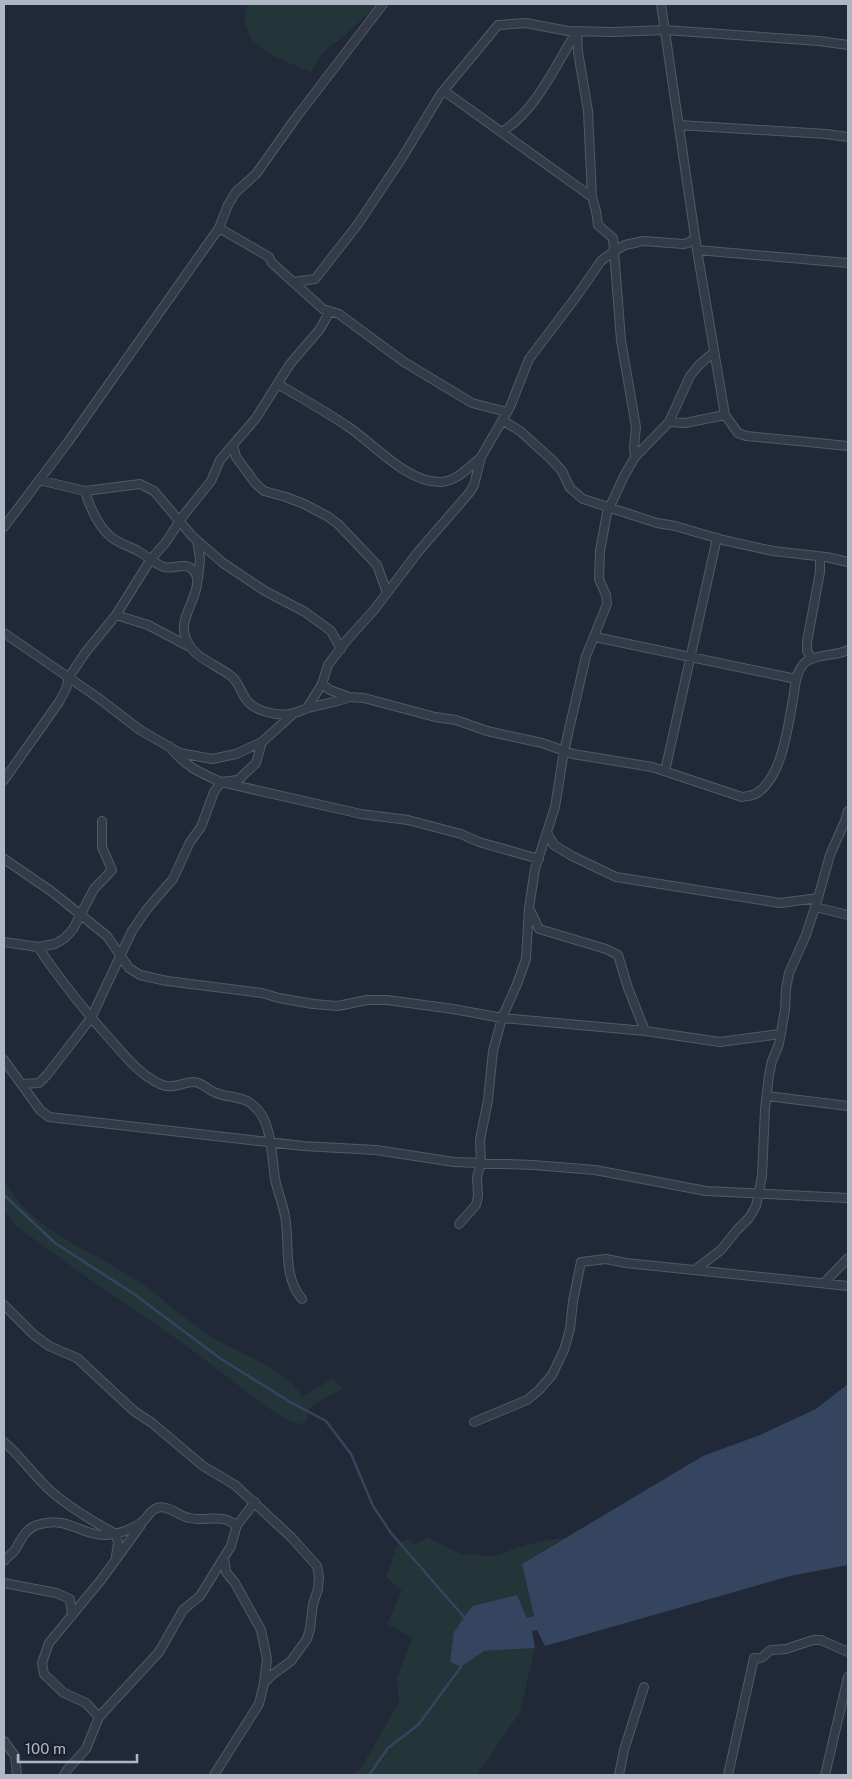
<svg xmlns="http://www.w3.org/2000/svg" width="852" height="1779" viewBox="0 0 852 1779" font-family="'Public Sans',sans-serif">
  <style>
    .green { fill: #233539 }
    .water { fill: #35445f }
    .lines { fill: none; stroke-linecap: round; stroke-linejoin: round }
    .stream { stroke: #35445f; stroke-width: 2.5 }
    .street-casing { stroke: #525966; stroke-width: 10 }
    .street { stroke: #343b48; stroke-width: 8 }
  </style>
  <rect width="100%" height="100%" fill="#212938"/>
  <path class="green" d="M 247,4 L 378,4 L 351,30 L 322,53 L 311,72 C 287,61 246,51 245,19 C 245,14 247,9 247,4 Z
    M 4,1181 C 33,1233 96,1251 142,1284 C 152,1290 160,1298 169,1305 C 182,1316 197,1327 212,1337 C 240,1355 285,1367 302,1397 L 332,1379 L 344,1388 L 311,1406 L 304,1425 L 288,1420 L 274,1412 L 177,1339 L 92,1281 L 17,1227 L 4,1211 Z
    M 428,1537 L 460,1554 L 494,1556 L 530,1544 L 566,1537 L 522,1564 L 534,1616 L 527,1618 L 517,1595 L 461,1666 L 484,1651 L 535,1648 L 520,1712 L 477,1775 L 450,1774 L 448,1775 L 354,1775 L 361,1768 L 399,1703 L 397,1678 L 412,1638 L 387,1624 L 402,1591 L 386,1577 L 396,1548 L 407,1538 L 415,1545 Z"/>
  <path class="water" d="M 848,1384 L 848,1565 L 790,1576 L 545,1646 L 537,1630 L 532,1631 L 535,1648 L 484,1651 L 461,1667 L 450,1662 L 454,1632 L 472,1606 L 517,1595 L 527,1618 L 534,1616 L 522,1564 L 703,1456 L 760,1435 L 816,1409 Z"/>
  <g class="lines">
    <path class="stream" d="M 4,1195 L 55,1243 L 134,1294 L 221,1359 L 292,1403 L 326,1421 L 351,1454 L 373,1506 L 391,1533 L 464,1617
      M 369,1775 L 388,1748 L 418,1725 L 461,1667"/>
    <g class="street-casing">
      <path id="street" d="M 661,4 L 697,250 L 725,415 L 738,433 L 746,436 L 848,446
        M 577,31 L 578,52 L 588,111 L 592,197
        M 444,91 L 592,197 L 596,211 L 598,225 L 613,238 L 621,340 L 636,427 L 634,447 L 635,457
        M 679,125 L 826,134 L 848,137
        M 502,132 C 537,109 555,66 577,31
        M 219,228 L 269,257 L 272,263 L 323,309 L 339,314 L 404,362 L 472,403 L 507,412
        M 697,250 L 848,263
        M 293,282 L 315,279 L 358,224 L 402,158 L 440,95 L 498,25 L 526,23 L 568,31 L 613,32 L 665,30 L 819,41 L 848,45
        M 278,384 C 301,398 325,411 347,426 C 372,442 408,484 441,482 C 457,481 468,468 480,458
        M 502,420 L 520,431 L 551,459 L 562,471 L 570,488 L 583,499 L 657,523 L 675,526 L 723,540 L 773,551 L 826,557 L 848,562
        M 669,422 L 685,423 L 725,415
        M 233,445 L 236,457 L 256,484 L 264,491 L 286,497 L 304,504 L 327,516 L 338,524 L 377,565 L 387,593
        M 39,480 L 85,491 L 140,484 L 154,491 L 192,536 L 223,563 L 265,591 L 305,612 L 331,631 L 341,649
        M 85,491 C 90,508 98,526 111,537 C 119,544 130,546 138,551 C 147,556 155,564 164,567 C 174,570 184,561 193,570 C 207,585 181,613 184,631 C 188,657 213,662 231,676 C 240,683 241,694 248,702 C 258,712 280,717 294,713 C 299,712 304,709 308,708 C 322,704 335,703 349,697
        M 4,527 L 68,442 L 219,228 L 228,205 L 236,192 L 256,174 L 295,119 L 383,4
        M 197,540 L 200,559 L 198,579
        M 116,615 L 148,625 L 188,646
        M 4,633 L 97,697 L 140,730 L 180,753 L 212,759 L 236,754 L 262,742 L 294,713
        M 595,637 L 796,679
        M 812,659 L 807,651 L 807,642 L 820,572 L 820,557
        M 322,684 L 330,690 L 349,697 L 364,698 L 435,717 L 456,720 L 487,731 L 542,743 L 573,754 L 652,767 L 742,797 C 747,796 753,796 757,793 C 782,777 788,727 793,699 C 795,688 795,675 802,666 C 811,653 835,657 848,650
        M 307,708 L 322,684 L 328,665 L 346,641 L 374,610 L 418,552 L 470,492 L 474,485 L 481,457 L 510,407 L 529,359 L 576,297 L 601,261 L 614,251 L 625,245 L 643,241 L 683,244 L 688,243 L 695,238
        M 169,746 C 185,766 198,772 221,782 L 361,814 L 408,820 L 461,834 L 479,842 L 539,859
        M 665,771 L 717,538
        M 4,780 L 59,702 L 66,689 L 69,677 L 85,653 L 116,615 L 151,559 L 166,542 L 183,516 L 211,481 L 220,460 L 256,418 L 290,364 L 320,329 L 330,311
        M 547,833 L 554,845 L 572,856 L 616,877 L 780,903 L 818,898
        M 4,859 L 51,891 L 107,936 L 129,968 L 140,975 L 167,981 L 262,993 L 279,998 L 313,1004 L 338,1006 L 367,1000 L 387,1000 L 453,1009 L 502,1018 L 645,1031 L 720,1042 L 780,1034
        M 815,907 L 848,915
        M 530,910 L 539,929 L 606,949 L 618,955 L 628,988 L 645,1031
        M 4,942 L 38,947 C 60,980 84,1010 110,1039 C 125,1056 140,1075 160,1084 C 172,1090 183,1082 194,1082 C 201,1082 207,1089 214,1092 C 224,1097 236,1096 247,1101 C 250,1102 255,1107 258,1110 C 272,1126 272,1159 275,1179 C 278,1194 285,1208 286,1223 C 289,1249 284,1278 302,1299
        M 38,947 L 55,944 L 65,938 L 73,929 L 94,889 L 112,870 L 102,847 L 102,821
        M 4,1060 L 40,1110 L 49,1117 L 303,1146 L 376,1150 L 454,1162 L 533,1165 L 595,1170 L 706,1191 L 848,1198
        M 22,1084 L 39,1083 L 47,1075 L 91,1018 L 132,931 L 147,909 L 173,879 L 190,842 L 201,827 L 214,792 L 221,782 L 238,780 L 256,763 L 262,742
        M 767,1096 L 848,1106
        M 459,1224 L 476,1205 L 478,1196 L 477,1177 L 481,1162 L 480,1140 L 488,1100 L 493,1051 L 502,1018 L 517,984 L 526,959 L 529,908 L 535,869 L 555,807 L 564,751 L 586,656 L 607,604 L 606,595 L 599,579 L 600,551 L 607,513 L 624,476 L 635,457 L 669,422 L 690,376 L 698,366 L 714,352
        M 696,1269 L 721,1250 L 736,1231 L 749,1218 L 756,1206 L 762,1176 L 765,1109 L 769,1075 L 772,1061 L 779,1044 L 785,1010 L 786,989 L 789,973 L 806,935 L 818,898 L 830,855 L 845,821 L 848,811
        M 824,1283 L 848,1258
        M 4,1305 L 33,1334 L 49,1346 L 77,1358 L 134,1411 L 152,1423 L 203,1466 L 235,1485 L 292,1538 L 317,1566 L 319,1577 L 318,1589 L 313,1604 L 310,1629 L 307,1639 L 291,1661 L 272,1675 L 264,1683 L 259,1704 L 214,1775
        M 474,1422 L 527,1400 L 539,1390 L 552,1375 L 564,1350 L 570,1329 L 573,1301 L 581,1262 L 606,1259 L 626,1263 L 848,1286
        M 4,1442 C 22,1457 35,1478 53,1493 C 72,1509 94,1522 116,1534 L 118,1543 L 116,1556
        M 224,1557 L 226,1572 L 235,1583 L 261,1630 L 267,1659 L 264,1683
        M 4,1561 C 7,1557 12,1554 15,1550 C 21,1540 25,1529 37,1525 C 67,1515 80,1535 104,1535 C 117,1535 134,1529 143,1521 C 148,1517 150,1510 157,1508 C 167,1504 179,1516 189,1518 C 201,1521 216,1516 227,1520 C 230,1521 234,1524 237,1525
        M 4,1583 L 56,1593 L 70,1599 L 72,1616
        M 99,1717 L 86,1703 L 64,1693 L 44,1674 L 42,1663 L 49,1643 L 101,1580 L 141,1525
        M 4,1741 L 15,1756 L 17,1775
        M 64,1775 L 67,1770 L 86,1749 L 99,1717 L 159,1652 L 183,1610 L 200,1596 L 231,1546 L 237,1525 L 255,1502
        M 619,1775 L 624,1750 L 644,1687
        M 728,1775 L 754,1658 C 764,1660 764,1654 771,1650 L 786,1649 L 813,1640 L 821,1640 L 848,1652
        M 825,1775 L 848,1677"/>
    </g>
    <use href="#street" class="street"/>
  </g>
  <rect width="852" height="1779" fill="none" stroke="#afb6c5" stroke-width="10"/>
  <path d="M18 1754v8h119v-8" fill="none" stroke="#afb6c5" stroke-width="2.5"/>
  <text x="25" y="1754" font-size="15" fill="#afb6c5" stroke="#1a202d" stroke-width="4" paint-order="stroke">100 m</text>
</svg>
